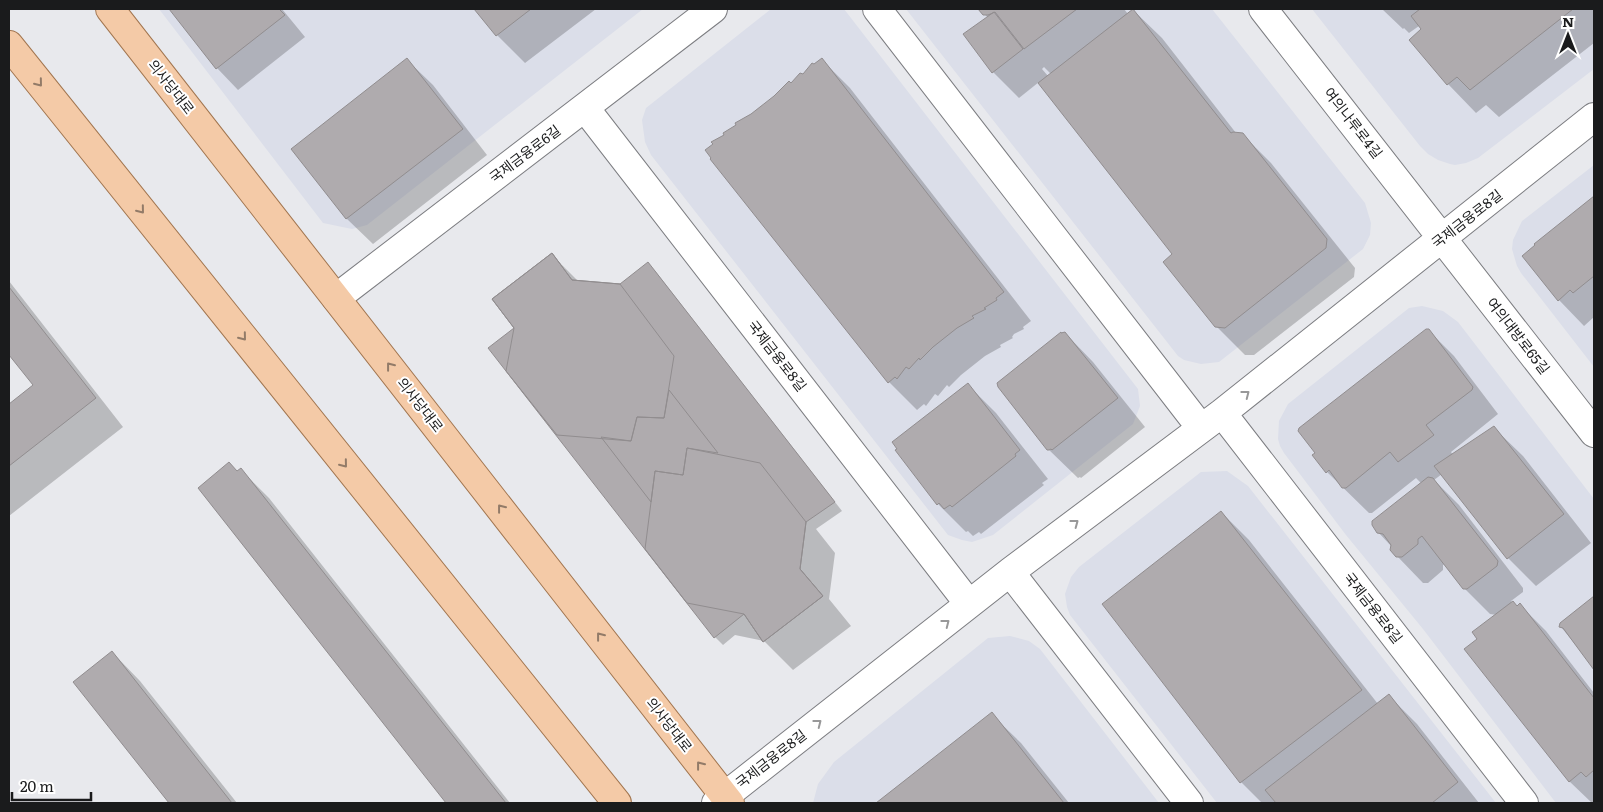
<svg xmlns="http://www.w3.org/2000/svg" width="1603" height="812" viewBox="0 0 1603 812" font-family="Literata,'Noto Sans KR',serif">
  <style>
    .built { fill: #dbdee9 }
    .shadow { fill: #0003; fill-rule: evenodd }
    .building { fill: #afabae; stroke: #918d8f }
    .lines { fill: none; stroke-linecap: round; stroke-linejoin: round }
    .minor-casing { stroke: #7c7d81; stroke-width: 30 }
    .major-casing { stroke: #a27650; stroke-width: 30 }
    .minor { stroke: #fff; stroke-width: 28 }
    .major { stroke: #f4caa7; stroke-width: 28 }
    .oneway { stroke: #927b68 }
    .oneway2 { stroke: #989899 }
    .labels { text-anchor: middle; stroke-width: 4; stroke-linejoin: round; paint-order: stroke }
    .street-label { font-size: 14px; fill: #1a1b1c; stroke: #fff }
  </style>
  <rect width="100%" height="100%" fill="#e8e9ed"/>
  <path class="built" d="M 159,9 L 643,9 L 367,225 L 352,229 L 323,223 Z
    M 771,9 L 844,9 L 1138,389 L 1140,406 L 1133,424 L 993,535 L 972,542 L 962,540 L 948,535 L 651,155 L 645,142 L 642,120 L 646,108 Z
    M 906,9 L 1212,9 L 1365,203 L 1371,223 L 1370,235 L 1363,249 L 1219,362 L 1201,364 L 1184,360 L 1178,356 Z
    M 1312,9 L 1594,9 L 1594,69 L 1478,158 L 1466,163 L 1455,165 L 1450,164 L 1438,160 L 1428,154 L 1420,146 Z
    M 1594,165 L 1594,367 L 1521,273 L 1517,266 L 1512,249 L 1513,240 L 1522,221 Z
    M 1422,306 L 1443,311 L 1458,322 L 1594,499 L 1594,803 L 1556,803 L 1423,629 L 1346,535 L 1284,453 L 1280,446 L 1278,439 L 1279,421 L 1288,404 L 1409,308 Z
    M 1227,471 L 1248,486 L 1496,803 L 1217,803 L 1070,615 L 1067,607 L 1065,594 L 1071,577 L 1079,567 L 1201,472 Z
    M 1010,636 L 1029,641 L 1040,649 L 1159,803 L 813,803 L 818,784 L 834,762 L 988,638 Z"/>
  <path class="shadow" d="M 170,9 L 282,9 L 305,37 L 238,90 L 217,68 Z
    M 476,9 L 596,9 L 525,63 L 497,35 Z
    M 980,9 L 1124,9 L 1128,14 L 1133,10 L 1162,38 L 1236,133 L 1242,134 L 1271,163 L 1355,268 L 1354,277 L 1254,355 L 1245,355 L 1216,326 L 1174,254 L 1039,82 L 1019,98 L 993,72 L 988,18 ZM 1044,67 L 1051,74 L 1048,76 L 1042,69 Z
    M 1382,9 L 1594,9 L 1594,43 L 1499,117 L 1486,105 L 1476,113 L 1448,84 L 1411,40 L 1423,29 L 1419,26 L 1409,33 L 1404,28 L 1403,29 Z
    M 407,60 L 433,85 L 487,155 L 373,244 L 347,219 L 293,149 Z
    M 822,60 L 850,88 L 1031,321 L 1023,327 L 1024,329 L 1014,334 L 1012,337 L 1013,338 L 1000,345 L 1001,347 L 985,356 L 961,375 L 949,387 L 947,385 L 938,396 L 935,394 L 926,406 L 924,404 L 917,410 L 889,382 L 726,136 Z
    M 1594,198 L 1594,317 L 1584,326 L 1559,300 L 1536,244 Z
    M 552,255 L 579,282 L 620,286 L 648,263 L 656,272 L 842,511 L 816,529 L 835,553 L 829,599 L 851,626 L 793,670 L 764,641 L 735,635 L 723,645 L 715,637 L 516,328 Z
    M 9,281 L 123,427 L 9,516 L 9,406 L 35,386 L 9,353 Z
    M 1428,330 L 1454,356 L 1498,414 L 1451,452 L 1453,455 L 1494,428 L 1523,456 L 1591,543 L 1536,586 L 1508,558 L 1442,474 L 1434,480 L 1459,505 L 1523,588 L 1523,592 L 1511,601 L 1518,608 L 1520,605 L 1546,631 L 1594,693 L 1594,803 L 1592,803 L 1569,781 L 1479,639 L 1497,615 L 1490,614 L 1464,588 L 1445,564 L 1443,565 L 1443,570 L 1428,583 L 1423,583 L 1397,556 L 1392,547 L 1378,532 L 1422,484 L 1416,478 L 1372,513 L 1369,513 L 1327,472 Z
    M 1065,333 L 1093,362 L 1145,427 L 1081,478 L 1080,477 L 1078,478 L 1048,449 Z
    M 968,385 L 996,413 L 1048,479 L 1042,483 L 1044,485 L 981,534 L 979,532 L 973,536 L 968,531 L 966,532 L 938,504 Z
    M 241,470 L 269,498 L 510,803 L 447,803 L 199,489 Z
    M 1221,512 L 1249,540 L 1378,704 L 1389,696 L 1417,724 L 1479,803 L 1262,803 L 1241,782 Z
    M 1594,597 L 1594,667 L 1561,627 L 1561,624 Z
    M 112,652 L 140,681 L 237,803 L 171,803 L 75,682 Z
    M 991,714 L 1021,743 L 1069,803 L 878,803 Z"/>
  <path class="building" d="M 169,9 L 279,9 L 285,15 L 216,69 Z
    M 474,9 L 531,9 L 496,36 Z
    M 978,9 L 1077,9 L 1024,49 L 995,12 L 988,15 L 983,15 Z
    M 1133,9 L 1231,133 L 1233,132 L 1243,133 L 1327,239 L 1326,248 L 1225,328 L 1215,327 L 1163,262 L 1172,254 L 1038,83 Z
    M 1420,9 L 1573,9 L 1470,90 L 1457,77 L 1447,85 L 1409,40 L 1421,29 L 1411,16 Z
    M 994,12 L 1023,49 L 992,73 L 963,34 Z
    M 407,58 L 463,129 L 346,219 L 291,149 Z
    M 822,58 L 1004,292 L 996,298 L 997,300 L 984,308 L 986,309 L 972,316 L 974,318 L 957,328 L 933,347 L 920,360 L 919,358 L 909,369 L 906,367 L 897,379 L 895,377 L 888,383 L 710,159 L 711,158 L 705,150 L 713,144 L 711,142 L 724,135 L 723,133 L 736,125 L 735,123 L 751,114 L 774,96 L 789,81 L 791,83 L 800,73 L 803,74 L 812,63 L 814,64 Z
    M 1594,196 L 1594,276 L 1573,293 L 1570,290 L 1558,301 L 1522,256 L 1535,245 L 1534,244 Z
    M 552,253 L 572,280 L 620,284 L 648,262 L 835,502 L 806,522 L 800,569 L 823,596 L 763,642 L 744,614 L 714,638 L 488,348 L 514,328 L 492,299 Z
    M 552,253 L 572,280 L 620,284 L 674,356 L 664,418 L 637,417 L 631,441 L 557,435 L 506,371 L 514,328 L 492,299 Z
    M 9,287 L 96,398 L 9,466 L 9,404 L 33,385 L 9,355 Z
    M 1426,329 L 1429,329 L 1473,387 L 1472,390 L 1426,425 L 1434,435 L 1398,462 L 1390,452 L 1346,488 L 1342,488 L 1329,470 L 1326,473 L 1312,455 L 1315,453 L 1298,431 L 1299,428 Z
    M 1061,332 L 1061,333 L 1065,332 L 1118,398 L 1052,450 L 1051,449 L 1049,450 L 1047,450 L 998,387 L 997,383 Z
    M 968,383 L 1020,450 L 1015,454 L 1016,456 L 952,507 L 950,505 L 944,509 L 939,503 L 937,505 L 895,450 L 897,449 L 892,442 Z
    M 669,390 L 718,453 L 687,448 L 683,475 L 655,471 L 651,502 L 601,437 L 631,441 L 637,417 L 664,418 Z
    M 1494,426 L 1564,514 L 1507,559 L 1434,466 Z
    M 687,448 L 760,463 L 806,522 L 800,569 L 823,596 L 763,642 L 744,614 L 687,603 L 645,549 L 655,471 L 683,475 Z
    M 229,462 L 237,471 L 241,468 L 506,803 L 446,803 L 198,488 Z
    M 1428,477 L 1433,478 L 1498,561 L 1497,566 L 1467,589 L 1463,589 L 1422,536 L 1418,539 L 1418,544 L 1402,557 L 1396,557 L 1390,550 L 1391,545 L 1383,534 L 1377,533 L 1372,525 L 1372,521 Z
    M 1221,511 L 1362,690 L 1240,783 L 1102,604 Z
    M 1594,596 L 1594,670 L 1563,628 L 1559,627 L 1560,623 Z
    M 1513,601 L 1517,606 L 1520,603 L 1594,698 L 1594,770 L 1586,777 L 1581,772 L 1569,782 L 1464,649 L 1477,639 L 1472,632 Z
    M 112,651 L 232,803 L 169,803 L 73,682 Z
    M 1389,694 L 1458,782 L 1432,803 L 1276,803 L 1265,790 Z
    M 992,712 L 1064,803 L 876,803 Z"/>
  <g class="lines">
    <g class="minor-casing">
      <path id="minor" d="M 877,9 L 1201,428
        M 1263,9 L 1594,433
        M 585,108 L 969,604
        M 336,298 L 713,9
        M 1222,413 L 1524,803
        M 1010,572 L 1189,803
        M 716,803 L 1010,572 L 1222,413 L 1594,117"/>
    </g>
    <g class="major-casing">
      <path id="major" d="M 110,9 L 730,803
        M 9,45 L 617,803"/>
    </g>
    <use href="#minor" class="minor"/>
    <use href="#major" class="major"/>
  </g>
  <defs><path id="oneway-chevron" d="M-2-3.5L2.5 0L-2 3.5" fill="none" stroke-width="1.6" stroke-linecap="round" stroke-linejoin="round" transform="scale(1.25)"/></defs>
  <g class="oneway">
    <use href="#oneway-chevron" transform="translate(39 83) rotate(51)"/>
    <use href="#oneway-chevron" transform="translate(141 210) rotate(51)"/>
    <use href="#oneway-chevron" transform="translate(243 337) rotate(51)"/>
    <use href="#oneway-chevron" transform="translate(390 366) rotate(-128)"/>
    <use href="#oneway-chevron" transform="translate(344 464) rotate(51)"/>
    <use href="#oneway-chevron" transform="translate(501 508) rotate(-128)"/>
    <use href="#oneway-chevron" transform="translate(600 636) rotate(-128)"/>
    <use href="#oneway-chevron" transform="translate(700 765) rotate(-128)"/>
  </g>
  <g class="oneway2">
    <use href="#oneway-chevron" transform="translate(1246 394) rotate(-38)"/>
    <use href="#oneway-chevron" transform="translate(1075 523) rotate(-37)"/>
    <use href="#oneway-chevron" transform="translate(946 623) rotate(-38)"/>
    <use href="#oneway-chevron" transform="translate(818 723) rotate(-38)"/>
  </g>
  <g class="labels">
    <g class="street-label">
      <text transform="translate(171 87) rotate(52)" y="5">의사당대로</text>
      <text transform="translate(1353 123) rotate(52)" y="5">여의나루로4길</text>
      <text transform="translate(525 154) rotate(-37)" y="5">국제금융로6길</text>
      <text transform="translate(1467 219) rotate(-38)" y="5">국제금융로8길</text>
      <text transform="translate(1518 336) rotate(52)" y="5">여의대방로65길</text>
      <text transform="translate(777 356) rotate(52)" y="5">국제금융로8길</text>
      <text transform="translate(420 405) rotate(52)" y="5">의사당대로</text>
      <text transform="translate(1373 608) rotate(52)" y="5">국제금융로8길</text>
      <text transform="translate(669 725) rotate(52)" y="5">의사당대로</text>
      <text transform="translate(771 759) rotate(-38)" y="5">국제금융로8길</text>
    </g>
  </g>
  <rect width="1603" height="812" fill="none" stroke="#1a1b1c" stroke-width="20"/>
  <g transform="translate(1568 35)" stroke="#ffffff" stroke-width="4" paint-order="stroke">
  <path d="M0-4L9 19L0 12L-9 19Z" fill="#1a1b1c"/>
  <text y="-8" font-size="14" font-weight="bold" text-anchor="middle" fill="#1a1b1c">N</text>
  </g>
  <path d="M12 792v8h79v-8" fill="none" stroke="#1a1b1c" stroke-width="2.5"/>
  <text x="20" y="792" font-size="15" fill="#1a1b1c" stroke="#ffffff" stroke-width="4" paint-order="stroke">20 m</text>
</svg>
